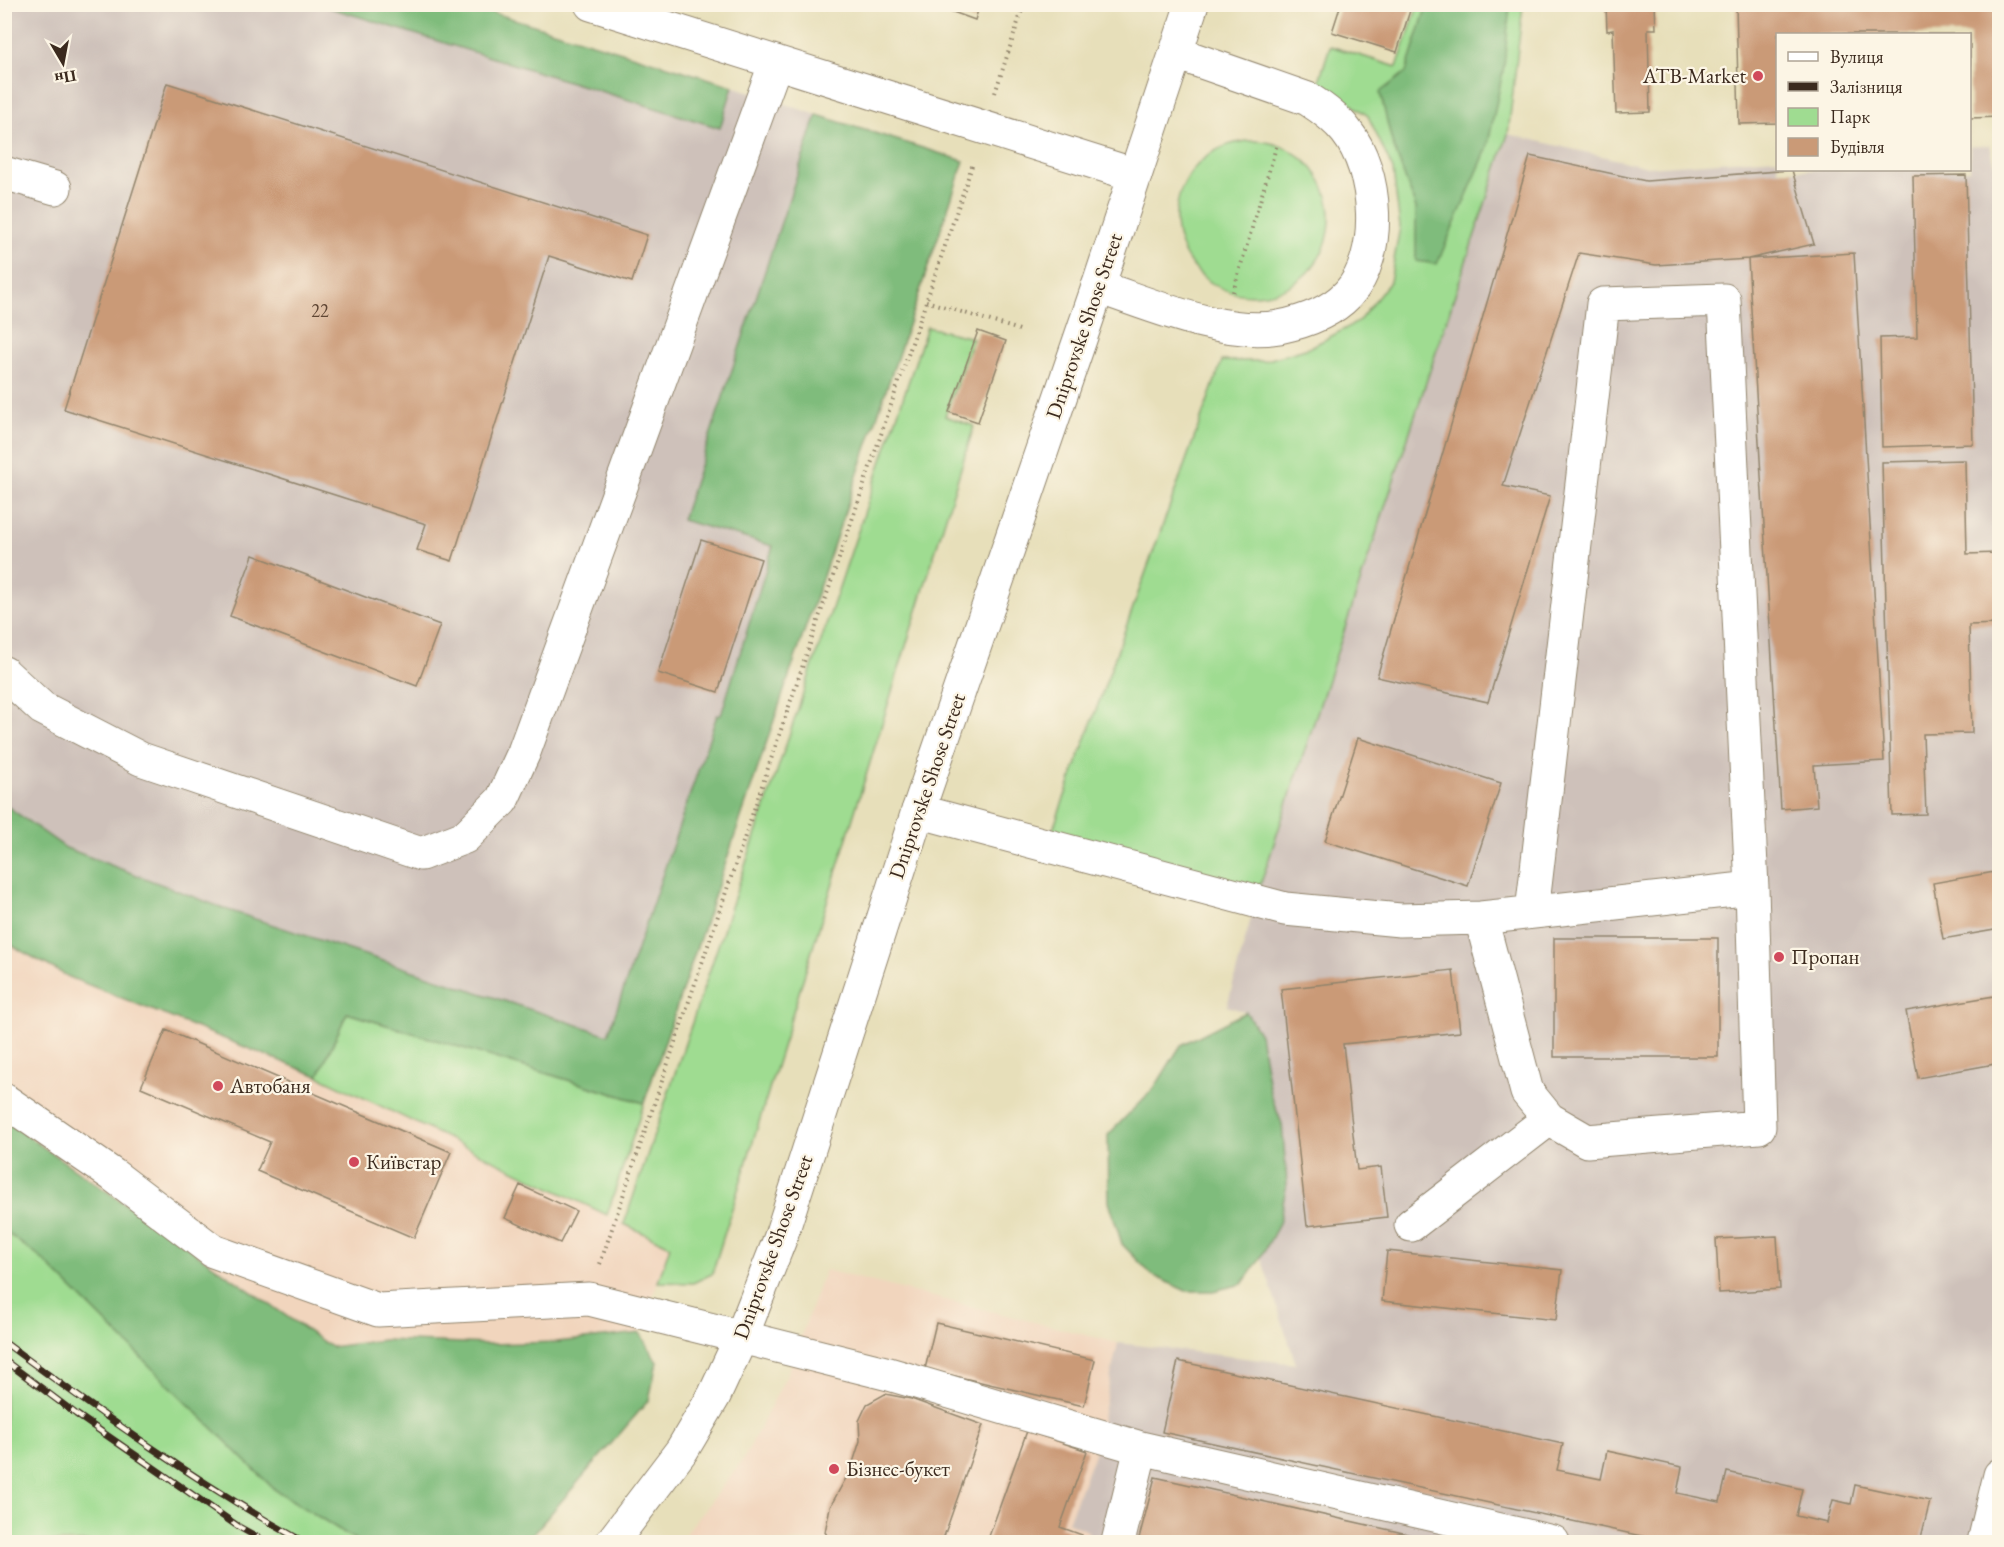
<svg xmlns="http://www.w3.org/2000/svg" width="2004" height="1547" viewBox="0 0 2004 1547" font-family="'EB Garamond',serif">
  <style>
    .built { fill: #f1d5bd }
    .industrial { fill: #cec1ba }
    .green { fill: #9fdc91; stroke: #6d8358; stroke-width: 1.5 }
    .forest { fill: #7fbc7b; stroke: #5d734c; stroke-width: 1.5 }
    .building { fill: #ca9a77 }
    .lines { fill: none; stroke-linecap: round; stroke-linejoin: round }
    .minor-casing { stroke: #91846c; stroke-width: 35 }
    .major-casing { stroke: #91846c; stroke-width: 35 }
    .path { stroke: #91846c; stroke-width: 4; stroke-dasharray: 1.5 4.5; stroke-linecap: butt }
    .minor { stroke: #fff; stroke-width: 33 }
    .major { stroke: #fff; stroke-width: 33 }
    .rail-casing { stroke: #3b2a1e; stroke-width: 7 }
    .rail { stroke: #fcf5e5; stroke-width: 4.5; stroke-dasharray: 14; stroke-linecap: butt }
    .poi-dot { fill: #d1495b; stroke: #fcf5e5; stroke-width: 2 }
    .labels { text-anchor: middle; stroke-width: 4.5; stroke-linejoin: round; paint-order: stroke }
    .number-label { font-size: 18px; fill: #5f4634 }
    .poi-label { font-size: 21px; fill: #3b2a1e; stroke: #fcf5e5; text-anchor: start }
    .street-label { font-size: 21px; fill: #3b2a1e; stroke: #fcf5e5 }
  </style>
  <rect width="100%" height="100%" fill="#fcf5e5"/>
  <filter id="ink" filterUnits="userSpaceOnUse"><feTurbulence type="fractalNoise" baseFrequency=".0167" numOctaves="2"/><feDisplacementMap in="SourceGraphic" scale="12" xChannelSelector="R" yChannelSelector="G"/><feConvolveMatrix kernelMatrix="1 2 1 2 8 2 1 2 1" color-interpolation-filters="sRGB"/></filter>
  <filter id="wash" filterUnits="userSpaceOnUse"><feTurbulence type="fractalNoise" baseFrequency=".008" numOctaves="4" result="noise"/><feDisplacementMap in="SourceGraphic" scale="24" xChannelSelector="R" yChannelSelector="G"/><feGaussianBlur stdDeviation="1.35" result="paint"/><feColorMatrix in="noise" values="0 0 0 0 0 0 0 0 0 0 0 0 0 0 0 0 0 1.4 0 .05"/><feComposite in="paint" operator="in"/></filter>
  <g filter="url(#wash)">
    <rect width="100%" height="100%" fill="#e7dfba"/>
    <path class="built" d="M 4,942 L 69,977 L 318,1076 L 670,1246 L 640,1333 L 557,1342 L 490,1344 L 384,1340 L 331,1347 L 5,1120 Z
      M 825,1270 L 1118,1343 L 1094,1454 L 1068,1522 L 1089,1532 L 1085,1542 L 679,1542 L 743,1460 L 786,1377 Z"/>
    <path class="industrial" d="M 5,5 L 321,5 L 719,128 L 733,86 L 817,115 L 682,520 L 773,546 L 721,715 L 717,715 L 608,1035 L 228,910 L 66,848 L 5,805 Z
      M 1508,134 L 1648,167 L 1777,158 L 1778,170 L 1970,170 L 1970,146 L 1990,145 L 2000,189 L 1999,1542 L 1085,1542 L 1089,1532 L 1068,1522 L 1094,1454 L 1118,1343 L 1296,1364 L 1261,1257 L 1279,1224 L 1287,1183 L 1282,1124 L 1270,1093 L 1260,1034 L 1246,1012 L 1227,1006 L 1259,889 Z"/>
    <path class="green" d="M 1418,5 L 1523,5 L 1508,134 L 1259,889 L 1052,832 L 1222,361 L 1264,361 L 1309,348 L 1358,322 L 1390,282 L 1400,227 L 1393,170 L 1368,116 L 1319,81 L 1330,46 L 1397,67 Z
      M1176 218a77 77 0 1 1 154 0a77 77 0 1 1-154 0Z
      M 927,327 L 973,338 L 945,416 L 974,426 L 712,1274 L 693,1283 L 658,1282 L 670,1246 L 624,1224 Z
      M 347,1013 L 644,1103 L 607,1215 L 318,1076 Z
      M 4,1231 L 42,1259 L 274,1489 L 359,1542 L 5,1542 Z"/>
    <path class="forest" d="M 321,5 L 468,5 L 733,86 L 720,128 Z
      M 1427,5 L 1510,5 L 1504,66 L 1487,149 L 1437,264 L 1416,261 L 1416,208 L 1392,142 L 1380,92 L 1406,72 Z
      M 817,115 L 964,161 L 644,1103 L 347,1013 L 318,1076 L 69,977 L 5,942 L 5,805 L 66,848 L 228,910 L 608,1035 L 717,715 L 721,715 L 773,546 L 682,520 Z
      M 1246,1012 L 1260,1034 L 1270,1093 L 1282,1124 L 1287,1183 L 1279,1224 L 1261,1257 L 1242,1284 L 1213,1291 L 1186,1291 L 1152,1275 L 1122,1244 L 1109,1202 L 1108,1135 L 1155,1087 L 1181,1045 Z
      M 4,1120 L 331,1347 L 384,1340 L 490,1344 L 557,1342 L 640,1333 L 657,1362 L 649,1400 L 526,1542 L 359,1542 L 274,1489 L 42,1259 L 5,1231 Z"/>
    <g id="blocks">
      <path class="building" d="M 931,4 L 980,4 L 975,20 Z
        M 1341,4 L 1412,4 L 1397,52 L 1332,32 Z
        M 1606,4 L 1655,4 L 1656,29 L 1648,29 L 1650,112 L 1616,113 L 1613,30 L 1607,31 Z
        M 1736,4 L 2000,4 L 2000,117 L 1970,118 L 1970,34 L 1778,34 L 1778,123 L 1739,124 Z
        M 167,83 L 647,235 L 632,282 L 549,256 L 452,561 L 417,550 L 426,524 L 64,409 Z
        M 1530,156 L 1646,181 L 1792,170 L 1814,244 L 1748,259 L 1854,253 L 1884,761 L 1814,765 L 1817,806 L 1781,809 L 1748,259 L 1656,265 L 1579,253 L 1503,486 L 1550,496 L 1488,702 L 1377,677 Z
        M 1966,175 L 1973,444 L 1882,447 L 1880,338 L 1917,337 L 1913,176 Z
        M 978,331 L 1006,341 L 978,422 L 949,412 Z
        M 1965,460 L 1967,554 L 1998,553 L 2000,624 L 1969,625 L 1972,733 L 1923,734 L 1926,814 L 1892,815 L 1882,462 Z
        M 701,540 L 761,559 L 718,692 L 658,673 Z
        M 253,555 L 440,625 L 417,686 L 230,616 Z
        M 1358,738 L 1501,783 L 1468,886 L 1325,841 Z
        M 2000,871 L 2000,929 L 1943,939 L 1933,883 Z
        M 1554,938 L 1718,938 L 1718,1057 L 1554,1057 Z
        M 1453,970 L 1460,1032 L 1343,1044 L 1357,1170 L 1381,1167 L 1387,1217 L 1307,1226 L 1281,989 Z
        M 2000,995 L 2000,1063 L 1918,1078 L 1906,1011 Z
        M 166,1030 L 451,1152 L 414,1238 L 257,1171 L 270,1142 L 141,1087 Z
        M 520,1185 L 576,1211 L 560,1243 L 505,1218 Z
        M 1777,1236 L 1780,1289 L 1719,1293 L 1716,1239 Z
        M 1387,1251 L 1562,1270 L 1556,1320 L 1382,1301 Z
        M 936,1323 L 1095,1360 L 1084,1406 L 925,1369 Z
        M 1178,1361 L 1563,1444 L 1557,1470 L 1601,1479 L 1607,1451 L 1682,1467 L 1677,1493 L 1720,1502 L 1727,1472 L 1802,1489 L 1796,1516 L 1827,1523 L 1833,1500 L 1851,1504 L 1855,1485 L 1930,1501 L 1920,1542 L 1669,1542 L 1162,1432 Z
        M 885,1394 L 911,1399 L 983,1425 L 942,1542 L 831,1542 L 825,1532 L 830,1507 L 851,1469 L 860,1441 L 859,1421 L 867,1404 Z
        M 1027,1431 L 1087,1451 L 1060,1527 L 1082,1535 L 1079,1542 L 987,1542 Z
        M 1155,1477 L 1443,1542 L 1138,1542 Z"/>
    </g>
  </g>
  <g filter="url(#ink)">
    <use href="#blocks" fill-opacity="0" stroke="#91846c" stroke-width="1.5"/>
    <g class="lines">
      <g class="minor-casing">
        <path id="minor" d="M 591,4 L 1135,175
          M 4,173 L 55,188
          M 1098,287 C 1150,304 1224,337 1279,327 C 1304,322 1330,313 1348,294 C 1384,255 1378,171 1346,131 C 1336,118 1322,108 1308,99 L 1176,53
          M 4,673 L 42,708 L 141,759 L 421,854 L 465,837 L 502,800 L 524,752 L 776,62
          M 918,811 L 1285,909 L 1400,920 L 1481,918 L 1752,888 L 1724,300 L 1603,304 L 1532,912
          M 1481,918 L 1527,1092 L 1549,1119 L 1587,1141 L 1759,1127 L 1752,888
          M 4,1100 L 113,1175 L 213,1251 L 378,1310 L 589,1299 L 889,1374 L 1141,1448 L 1553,1542
          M 1411,1225 L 1549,1119
          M 1118,1542 L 1141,1448
          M 1984,1542 L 2000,1475"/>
      </g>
      <g class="major-casing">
        <path id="major" d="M 612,1542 L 682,1450 L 714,1396 L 741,1338 L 780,1239 L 918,811 L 1098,287 L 1192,4"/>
      </g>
      <path class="path" d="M 995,93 L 1024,4
        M 1233,292 L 1277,144
        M 926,301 L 1023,331
        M 600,1264 L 973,163"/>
      <use href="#minor" class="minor"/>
      <use href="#major" class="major"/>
      <g class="rail-casing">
        <path id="rail" d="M 4,1342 C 101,1414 199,1484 304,1542
          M 4,1360 L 76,1414 L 239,1527 L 266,1542"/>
      </g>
      <use href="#rail" class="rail"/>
    </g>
  </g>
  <g class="poi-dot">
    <circle cx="1758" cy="76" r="6"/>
    <circle cx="1779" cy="957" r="6"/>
    <circle cx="218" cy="1086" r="6"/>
    <circle cx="354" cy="1162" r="6"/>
    <circle cx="834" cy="1469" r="6"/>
  </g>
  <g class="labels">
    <g class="number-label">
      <text x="320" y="317">22</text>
    </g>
    <g class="poi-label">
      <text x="1746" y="83" text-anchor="end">ATB-Market</text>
      <text x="1791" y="964">Пропан</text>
      <text x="230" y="1093">Автобаня</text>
      <text x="366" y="1169">Київстар</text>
      <text x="846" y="1476">Бізнес-букет</text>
    </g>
    <g class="street-label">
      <text transform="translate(1084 326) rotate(-71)" y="7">Dniprovske Shose Street</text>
      <text transform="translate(927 786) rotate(-71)" y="7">Dniprovske Shose Street</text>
      <text transform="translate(773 1247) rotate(-70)" y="7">Dniprovske Shose Street</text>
    </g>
  </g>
  <rect width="2004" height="1547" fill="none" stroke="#fcf5e5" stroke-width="24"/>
  <rect x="1776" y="33" width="195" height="138" fill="#fcf5e5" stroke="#afa495" stroke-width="1.5"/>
  <rect x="1788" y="52" width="30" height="9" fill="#ffffff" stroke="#afa495" stroke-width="1.5"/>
  <text x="1830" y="63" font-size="18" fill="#3b2a1e">Вулиця</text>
  <rect x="1788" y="82" width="30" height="9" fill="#3b2a1e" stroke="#afa495" stroke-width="1.5"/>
  <text x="1830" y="93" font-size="18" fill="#3b2a1e">Залізниця</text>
  <rect x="1788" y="108" width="30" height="18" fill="#9fdc91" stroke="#afa495" stroke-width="1.5"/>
  <text x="1830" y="123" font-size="18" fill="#3b2a1e">Парк</text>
  <rect x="1788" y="138" width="30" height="18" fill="#ca9a77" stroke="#afa495" stroke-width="1.5"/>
  <text x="1830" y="153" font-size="18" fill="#3b2a1e">Будівля</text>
  <g transform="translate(63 63) rotate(170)" stroke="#fcf5e5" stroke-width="4.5" paint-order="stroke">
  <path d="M0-4.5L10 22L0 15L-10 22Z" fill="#3b2a1e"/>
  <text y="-9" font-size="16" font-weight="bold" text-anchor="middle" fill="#3b2a1e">Пн</text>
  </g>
</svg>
